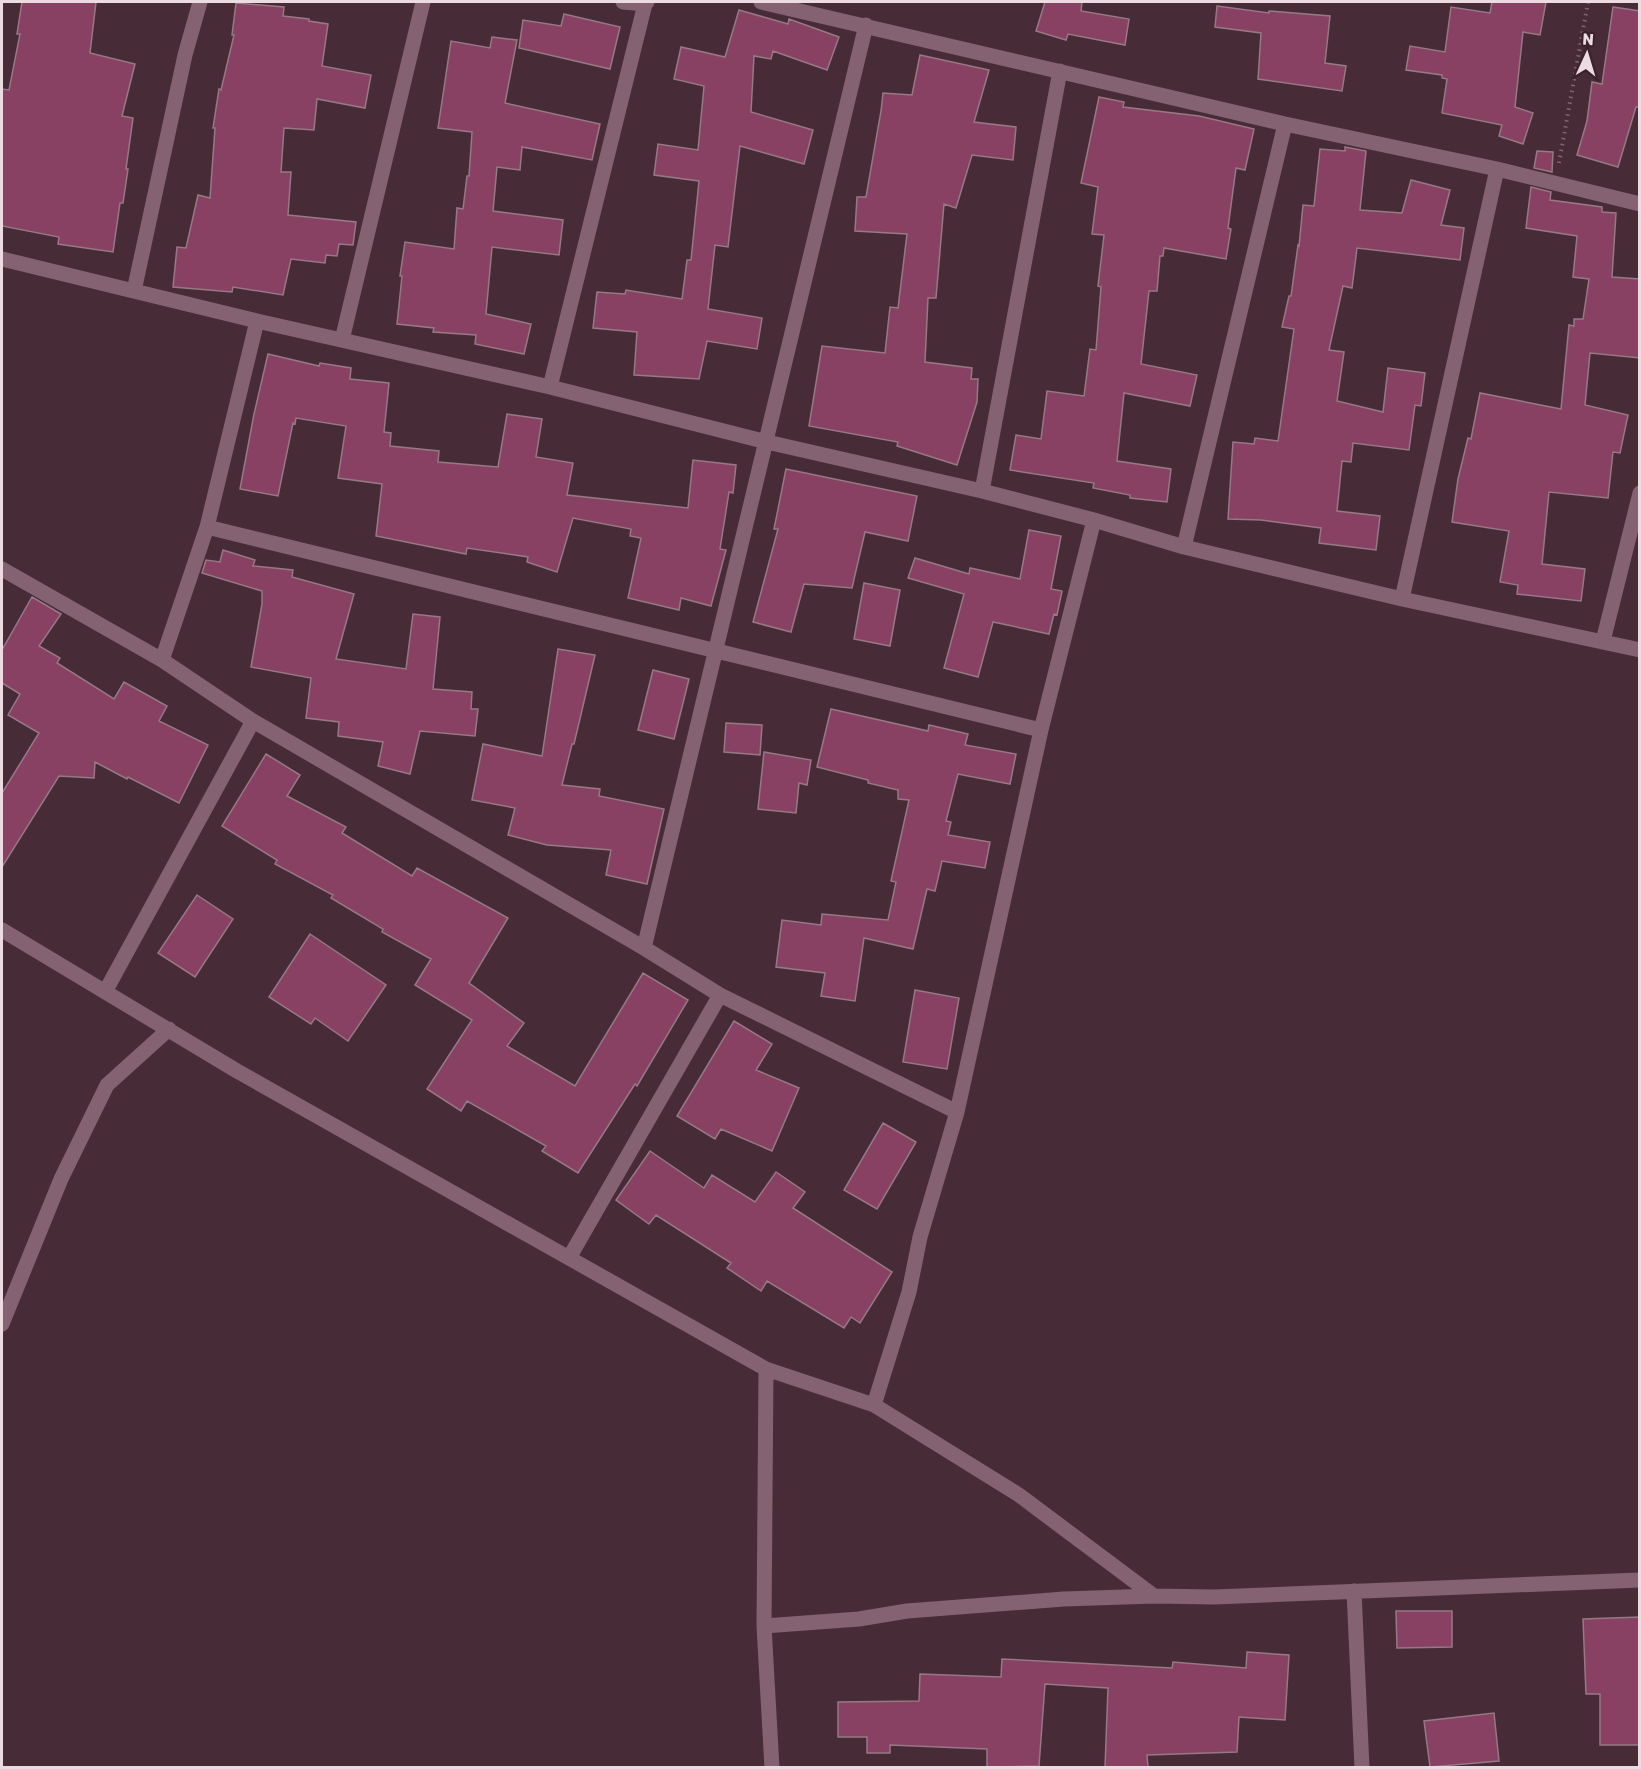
<svg xmlns="http://www.w3.org/2000/svg" width="1641" height="1769" viewBox="0 0 1641 1769" font-family="Rubik,sans-serif">
  <style>
    .building { fill: #884163; stroke: #977885; stroke-width: 1.5 }
    .lines { fill: none; stroke-linecap: round; stroke-linejoin: round }
    .path { stroke: #7f6771; stroke-width: 4; stroke-dasharray: 1.5 4.5; stroke-linecap: butt }
    .street { stroke: #846271; stroke-width: 15 }
  </style>
  <rect width="100%" height="100%" fill="#472c38"/>
  <path class="building" d="M 22,2 L 96,2 L 90,53 L 135,64 L 122,116 L 133,118 L 126,169 L 128,169 L 123,203 L 120,203 L 113,252 L 58,244 L 59,237 L 2,226 L 2,89 L 9,90 L 20,34 L 17,34 Z
    M 1045,2 L 1082,2 L 1081,11 L 1129,19 L 1125,45 L 1068,34 L 1066,40 L 1036,31 Z
    M 1492,2 L 1546,2 L 1540,35 L 1523,32 L 1515,107 L 1533,113 L 1523,144 L 1499,136 L 1502,125 L 1442,113 L 1447,79 L 1442,78 L 1442,75 L 1406,70 L 1410,46 L 1445,52 L 1451,7 L 1490,13 Z
    M 236,3 L 284,7 L 283,16 L 309,19 L 309,21 L 328,24 L 322,66 L 371,75 L 365,108 L 317,99 L 314,130 L 284,128 L 281,172 L 291,172 L 288,215 L 356,222 L 353,245 L 339,244 L 337,256 L 326,255 L 325,263 L 291,259 L 283,295 L 233,287 L 232,292 L 173,287 L 177,247 L 186,248 L 198,195 L 210,198 L 215,128 L 213,128 L 219,89 L 221,90 L 234,35 L 232,35 Z
    M 1217,6 L 1269,13 L 1269,11 L 1330,16 L 1325,63 L 1346,66 L 1342,91 L 1258,79 L 1261,33 L 1215,27 Z
    M 1613,7 L 1640,11 L 1640,107 L 1636,107 L 1618,167 L 1577,155 L 1587,121 L 1592,82 L 1602,84 Z
    M 739,10 L 788,24 L 789,19 L 839,37 L 827,70 L 773,51 L 771,59 L 754,56 L 751,112 L 813,130 L 804,164 L 740,146 L 728,247 L 715,245 L 708,309 L 762,318 L 757,349 L 707,341 L 699,379 L 634,375 L 637,332 L 593,328 L 597,292 L 625,294 L 626,290 L 682,299 L 687,260 L 691,260 L 699,181 L 654,175 L 658,144 L 698,150 L 704,86 L 674,79 L 681,47 L 725,57 Z
    M 564,14 L 620,27 L 610,69 L 519,48 L 523,20 L 561,26 Z
    M 492,37 L 517,40 L 505,103 L 600,124 L 592,160 L 522,147 L 520,170 L 497,167 L 493,211 L 563,220 L 559,255 L 492,247 L 486,314 L 531,324 L 524,354 L 475,344 L 476,335 L 433,332 L 434,328 L 397,324 L 402,276 L 400,276 L 405,242 L 454,249 L 457,208 L 463,209 L 467,176 L 469,176 L 472,132 L 438,128 L 451,41 L 490,48 Z
    M 920,55 L 989,70 L 974,122 L 1016,127 L 1013,160 L 972,155 L 956,208 L 944,204 L 936,298 L 928,298 L 925,362 L 972,368 L 971,379 L 978,379 L 977,402 L 957,465 L 897,446 L 898,442 L 809,426 L 822,346 L 885,353 L 890,307 L 898,308 L 907,234 L 855,231 L 857,197 L 866,197 L 881,111 L 883,93 L 912,95 Z
    M 1099,97 L 1124,102 L 1123,107 L 1199,116 L 1254,129 L 1245,170 L 1236,168 L 1228,228 L 1231,229 L 1226,259 L 1164,248 L 1163,256 L 1160,256 L 1157,291 L 1149,291 L 1141,364 L 1197,375 L 1190,406 L 1124,393 L 1117,461 L 1171,469 L 1167,502 L 1130,498 L 1130,495 L 1093,488 L 1094,483 L 1010,470 L 1016,435 L 1041,439 L 1047,391 L 1084,396 L 1090,349 L 1096,350 L 1101,287 L 1098,286 L 1104,235 L 1092,234 L 1098,187 L 1081,183 Z
    M 1345,147 L 1366,151 L 1360,210 L 1402,213 L 1411,180 L 1450,190 L 1441,225 L 1464,228 L 1460,260 L 1357,248 L 1352,288 L 1343,286 L 1329,350 L 1344,352 L 1337,401 L 1383,412 L 1388,368 L 1425,373 L 1421,406 L 1415,405 L 1409,450 L 1353,443 L 1351,462 L 1342,461 L 1337,511 L 1380,516 L 1376,550 L 1319,543 L 1321,528 L 1261,520 L 1228,519 L 1233,442 L 1254,444 L 1255,438 L 1278,441 L 1294,329 L 1282,327 L 1289,296 L 1291,296 L 1298,245 L 1299,246 L 1303,205 L 1314,206 L 1320,149 L 1345,151 Z
    M 1537,151 L 1553,152 L 1552,172 L 1534,168 Z
    M 1531,187 L 1551,192 L 1550,200 L 1602,207 L 1602,212 L 1616,213 L 1612,277 L 1640,279 L 1640,358 L 1590,353 L 1585,405 L 1628,415 L 1620,453 L 1613,452 L 1608,498 L 1549,492 L 1542,564 L 1585,569 L 1581,601 L 1517,594 L 1518,585 L 1500,582 L 1509,531 L 1452,522 L 1458,479 L 1468,438 L 1471,439 L 1480,393 L 1561,409 L 1569,325 L 1574,326 L 1574,319 L 1583,319 L 1589,279 L 1573,277 L 1577,236 L 1526,228 Z
    M 268,354 L 319,366 L 320,363 L 351,368 L 350,379 L 389,383 L 384,432 L 391,433 L 390,446 L 439,451 L 438,462 L 498,467 L 507,414 L 542,419 L 536,457 L 573,463 L 567,495 L 688,508 L 693,460 L 736,465 L 733,493 L 729,492 L 720,549 L 726,550 L 711,606 L 681,598 L 679,610 L 628,598 L 641,538 L 630,536 L 631,529 L 573,518 L 557,572 L 527,562 L 528,557 L 467,548 L 466,554 L 376,536 L 382,484 L 338,478 L 346,426 L 296,418 L 295,424 L 293,423 L 278,496 L 240,489 L 254,414 Z
    M 786,469 L 917,496 L 908,541 L 865,532 L 852,588 L 804,584 L 791,632 L 753,622 L 778,529 L 774,529 Z
    M 1029,530 L 1061,536 L 1051,589 L 1062,591 L 1057,615 L 1054,614 L 1049,634 L 993,622 L 978,677 L 944,668 L 964,594 L 908,578 L 915,558 L 969,574 L 970,568 L 1020,579 Z
    M 223,550 L 255,560 L 253,566 L 293,570 L 292,577 L 354,594 L 336,659 L 406,669 L 413,614 L 440,617 L 433,689 L 472,692 L 471,709 L 478,709 L 475,736 L 420,731 L 410,774 L 378,766 L 383,742 L 338,736 L 339,722 L 306,718 L 311,678 L 251,667 L 262,604 L 262,591 L 202,573 L 206,560 L 220,562 Z
    M 864,583 L 900,590 L 890,646 L 854,639 Z
    M 32,597 L 61,614 L 39,646 L 60,658 L 57,663 L 114,699 L 124,682 L 167,706 L 159,721 L 208,745 L 179,803 L 128,777 L 127,779 L 95,762 L 94,778 L 59,776 L 2,867 L 2,793 L 39,733 L 8,715 L 20,694 L 2,683 L 2,650 Z
    M 558,649 L 595,655 L 574,744 L 572,744 L 562,785 L 600,789 L 599,796 L 664,809 L 647,884 L 606,875 L 611,850 L 547,845 L 508,835 L 515,808 L 472,800 L 483,744 L 542,756 Z
    M 653,670 L 689,679 L 674,739 L 638,730 Z
    M 831,709 L 928,731 L 929,725 L 968,734 L 965,745 L 1016,754 L 1010,784 L 958,774 L 946,821 L 951,822 L 948,835 L 990,842 L 985,868 L 942,861 L 935,891 L 927,889 L 913,949 L 864,938 L 855,1001 L 821,996 L 825,973 L 776,967 L 782,920 L 821,925 L 822,914 L 888,920 L 896,882 L 891,881 L 909,800 L 898,799 L 898,790 L 868,783 L 868,780 L 817,767 Z
    M 726,723 L 762,725 L 760,755 L 724,752 Z
    M 764,752 L 811,760 L 807,785 L 799,783 L 796,813 L 758,809 Z
    M 266,754 L 300,775 L 287,796 L 346,827 L 342,833 L 412,876 L 417,868 L 508,918 L 469,983 L 524,1023 L 507,1046 L 575,1086 L 643,973 L 688,1000 L 637,1086 L 635,1084 L 578,1173 L 542,1151 L 546,1146 L 467,1101 L 461,1111 L 427,1089 L 472,1020 L 415,985 L 431,959 L 382,932 L 383,929 L 331,898 L 333,895 L 275,864 L 277,860 L 222,826 Z
    M 197,895 L 233,919 L 195,977 L 158,953 Z
    M 310,934 L 386,985 L 348,1041 L 315,1018 L 311,1024 L 269,997 Z
    M 915,990 L 959,998 L 947,1069 L 903,1062 Z
    M 734,1021 L 772,1044 L 756,1070 L 799,1088 L 772,1151 L 721,1129 L 715,1139 L 677,1116 Z
    M 883,1123 L 916,1142 L 877,1209 L 844,1190 Z
    M 650,1151 L 704,1188 L 712,1175 L 755,1202 L 776,1172 L 805,1192 L 793,1208 L 892,1272 L 860,1323 L 851,1317 L 844,1328 L 767,1281 L 761,1291 L 727,1268 L 731,1263 L 656,1215 L 649,1224 L 616,1200 Z
    M 1396,1611 L 1452,1611 L 1452,1647 L 1397,1648 Z
    M 1640,1617 L 1640,1745 L 1600,1745 L 1600,1694 L 1586,1694 L 1583,1619 Z
    M 1247,1652 L 1289,1655 L 1285,1720 L 1239,1717 L 1237,1752 L 1147,1755 L 1148,1767 L 1105,1767 L 1108,1688 L 1045,1684 L 1039,1766 L 987,1767 L 987,1749 L 890,1745 L 890,1753 L 867,1753 L 867,1737 L 838,1737 L 838,1702 L 919,1701 L 920,1674 L 1001,1677 L 1002,1659 L 1172,1668 L 1173,1662 L 1246,1668 Z
    M 1494,1713 L 1499,1761 L 1430,1767 L 1424,1721 Z"/>
  <g class="lines">
    <path class="path" d="M 1559,163 L 1588,2"/>
    <path class="street" d="M 623,2 L 645,4 L 647,2
      M 761,2 L 1285,124 L 1497,169 L 1640,204
      M 866,25 L 644,948 L 720,995 L 957,1112 L 1041,730 L 1094,520
      M 2,259 L 257,321 L 550,387 L 767,442 L 982,491 L 1094,520 L 1184,547 L 1402,599 L 1640,650
      M 134,291 L 185,55 L 200,2
      M 342,340 L 423,2
      M 550,387 L 645,4
      M 982,491 L 1060,71
      M 207,527 L 1041,730
      M 1184,547 L 1285,124
      M 2,569 L 162,660 L 253,721 L 644,948
      M 1402,599 L 1497,169
      M 1603,641 L 1640,493
      M 162,660 L 207,527 L 257,321
      M 2,930 L 237,1071 L 766,1369 L 764,1626 L 772,1768
      M 105,992 L 253,721
      M 957,1112 L 920,1237 L 909,1292 L 874,1405 L 1019,1495 L 1154,1596
      M 569,1258 L 720,995
      M 2,1324 L 61,1179 L 107,1085 L 169,1029
      M 766,1369 L 874,1405
      M 1354,1591 L 1362,1768
      M 764,1626 L 859,1619 L 907,1611 L 1064,1599 L 1154,1596 L 1214,1597 L 1640,1580"/>
  </g>
  <rect width="1641" height="1769" fill="none" stroke="#eddbe2" stroke-width="6"/>
  <g transform="translate(1587 54) rotate(4)" stroke="#3c222e" stroke-width="4.5" paint-order="stroke">
  <path d="M0-4.5L10 22L0 15L-10 22Z" fill="#eddbe2"/>
  <text y="-9" font-size="16" font-weight="bold" text-anchor="middle" fill="#eddbe2">N</text>
  </g>
</svg>
